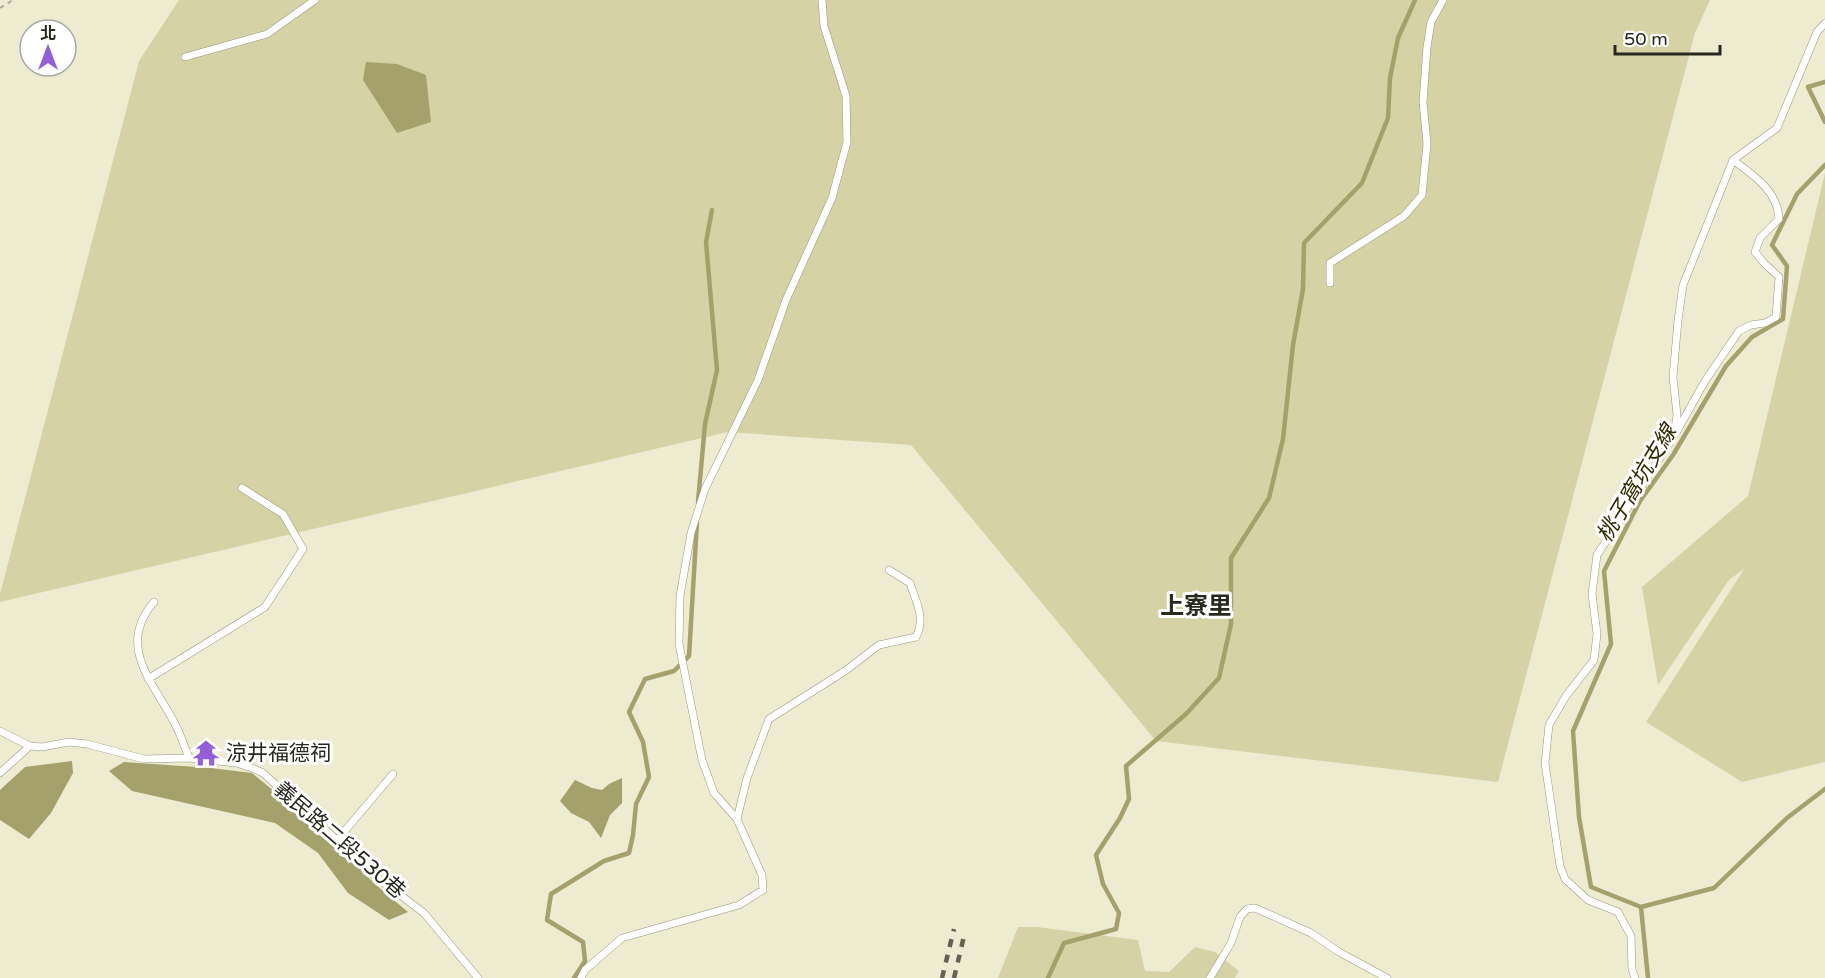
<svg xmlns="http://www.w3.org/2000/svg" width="1825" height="978" viewBox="0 0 1825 978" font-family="'Varela Round','Noto Sans TC',sans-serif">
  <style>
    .green { fill: #d5d3a6 }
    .water { fill: #a4a16c }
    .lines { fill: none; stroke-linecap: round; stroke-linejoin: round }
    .stream { stroke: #a4a16c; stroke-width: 4.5 }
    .building { fill: #6e5d8a }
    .service-casing { stroke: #98977f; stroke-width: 8 }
    .path { stroke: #aead98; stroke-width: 2; stroke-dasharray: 4.5 4.5; stroke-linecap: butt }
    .service { stroke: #fff; stroke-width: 7 }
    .rail { stroke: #626153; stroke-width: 4.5; stroke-dasharray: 8 8; stroke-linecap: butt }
    .labels { text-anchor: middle; stroke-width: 6; stroke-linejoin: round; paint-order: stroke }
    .poi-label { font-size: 21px; fill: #28281e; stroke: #fff; text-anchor: start }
    .street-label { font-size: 21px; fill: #28281e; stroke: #fff }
    .water-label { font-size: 22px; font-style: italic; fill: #2f2c00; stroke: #fff }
    .quarter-label { font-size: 24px; font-weight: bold; fill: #28281e; stroke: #fff }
  </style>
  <rect width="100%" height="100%" fill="#edecd1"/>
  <path class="green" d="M 179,0 L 1710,0 L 1695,33 L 1498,782 L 1156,741 L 911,445 L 728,432 L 0,602 L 0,594 L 139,61 Z
    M 1825,173 L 1825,762 L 1742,782 L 1646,722 L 1744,569 L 1729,580 L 1658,685 L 1642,587 L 1748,496 Z
    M 1018,927 L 1037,927 L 1138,940 L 1145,971 L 1169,972 L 1195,947 L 1215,952 L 1239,971 L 1235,978 L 998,978 Z"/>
  <path class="water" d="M 366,62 L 397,64 L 426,75 L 431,122 L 397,133 L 363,80 Z
    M 72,761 L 73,773 L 51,813 L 29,839 L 0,820 L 0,790 L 25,767 Z
    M 124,762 L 211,768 L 252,773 L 306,817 L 376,885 L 408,912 L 389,920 L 348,893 L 318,853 L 275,823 L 132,791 L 109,771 Z
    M 622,778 L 622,803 L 610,815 L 601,838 L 589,822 L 571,813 L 560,801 L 575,780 L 592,788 L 602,790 L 609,784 Z"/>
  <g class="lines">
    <path class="stream" d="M 1825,82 L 1808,87 L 1825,122
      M 698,502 L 705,424 L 717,370 L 706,242 L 712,210
      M 1641,907 L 1714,888 L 1787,818 L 1825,789
      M 574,978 L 585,961 L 583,942 L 547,920 L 551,894 L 604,861 L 629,853 L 633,835 L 636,804 L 649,777 L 643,742 L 629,712 L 645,679 L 674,671 L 689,656 L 697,522
      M 1048,978 L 1064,943 L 1116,929 L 1119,913 L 1103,884 L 1096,855 L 1120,818 L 1129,799 L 1126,766 L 1186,714 L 1219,678 L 1231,624 L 1231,558 L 1269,498 L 1283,439 L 1293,345 L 1303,289 L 1304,243 L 1362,183 L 1388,118 L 1390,78 L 1398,38 L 1415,0
      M 1648,978 L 1641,907 L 1591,887 L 1579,817 L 1573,731 L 1611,644 L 1604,571 L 1640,501 L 1673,455 L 1726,366 L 1752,337 L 1783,319 L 1787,266 L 1772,245 L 1797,194 L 1825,165"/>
  </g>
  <path class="building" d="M 205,748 L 212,749 L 212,754 L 218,754 L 217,758 L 201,757 L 201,753 L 205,753 Z"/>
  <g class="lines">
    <g class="service-casing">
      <path id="service" d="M 185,57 L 267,34 L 315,0
        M 1330,283 L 1330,263 L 1404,216 L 1422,195 L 1427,144 L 1423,102 L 1427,47 L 1431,22 L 1443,0
        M 1677,431 L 1705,381 L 1739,331 L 1751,325 L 1765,323 L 1776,317 L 1779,277 L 1764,263 L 1755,252 L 1760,238 L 1779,219 C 1778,191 1753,175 1733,160
        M 154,602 C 114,648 157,686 177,728 C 182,738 185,748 189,758
        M 148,679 L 265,607 L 303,549 L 283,514 L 242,488
        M 0,731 L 30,746 L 42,747 L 69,742 L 87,744 L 144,759 L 189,758 L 236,763 L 252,768 L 263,773 L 340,843 L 362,866 L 424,913 L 478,978
        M 0,773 L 30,746
        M 737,819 L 714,793 L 702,760 L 679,644 L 680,596 L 691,533 L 705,489 L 758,380 L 786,300 L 832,198 L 847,142 L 846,96 L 824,26 L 822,0
        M 337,840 L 393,774
        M 581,978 L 585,970 L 622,938 L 739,905 L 763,890 L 762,875 L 737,819 L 747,778 L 769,719 L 845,671 L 879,645 L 916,637 C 926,618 916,602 910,583 L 889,570
        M 1210,978 L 1231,943 L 1240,917 L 1247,909 L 1255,908 L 1311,933 L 1339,952 L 1387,978
        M 1635,978 L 1632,969 L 1631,936 L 1618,912 L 1588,900 L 1565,879 L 1560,866 L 1545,763 L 1549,725 L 1566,696 L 1594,660 L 1597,634 L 1592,594 L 1597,555 L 1674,436 L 1677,415 L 1673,377 L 1678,320 L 1683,285 L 1733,160 L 1777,128 L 1817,32 L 1825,23"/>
    </g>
    <path class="path" d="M 0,8 L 13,0"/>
    <use href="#service" class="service"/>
    <path class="rail" d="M 942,978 L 954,929
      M 954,978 L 965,932"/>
  </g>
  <defs>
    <g id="temple-bare" transform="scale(2.07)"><path d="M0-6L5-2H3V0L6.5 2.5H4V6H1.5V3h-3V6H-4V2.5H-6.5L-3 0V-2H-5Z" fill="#935fd8" stroke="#fff" stroke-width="2.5" paint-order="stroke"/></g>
  </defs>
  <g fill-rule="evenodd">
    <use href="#temple-bare" x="206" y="753"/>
  </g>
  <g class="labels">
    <g class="poi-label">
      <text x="226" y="760">涼井福德祠</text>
    </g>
    <g class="street-label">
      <text transform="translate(340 840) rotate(41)" y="7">義民路二段530巷</text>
    </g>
    <g class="water-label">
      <text transform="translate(1636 483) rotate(-59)" y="8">桃子窩坑支線</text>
    </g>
    <g class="quarter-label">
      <text x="1196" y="614">上寮里</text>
    </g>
  </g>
  <g transform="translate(48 48)"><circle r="28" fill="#ffffff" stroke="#a9a9a5" stroke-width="1.5"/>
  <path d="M0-4.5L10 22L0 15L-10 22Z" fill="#935fd8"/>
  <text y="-9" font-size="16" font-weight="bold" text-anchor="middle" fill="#28281e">北</text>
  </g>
  <path d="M1615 45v9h105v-9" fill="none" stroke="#28281e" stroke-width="3"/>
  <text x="1624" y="45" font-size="18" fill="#28281e" stroke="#ffffff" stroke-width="4.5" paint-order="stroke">50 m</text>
</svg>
